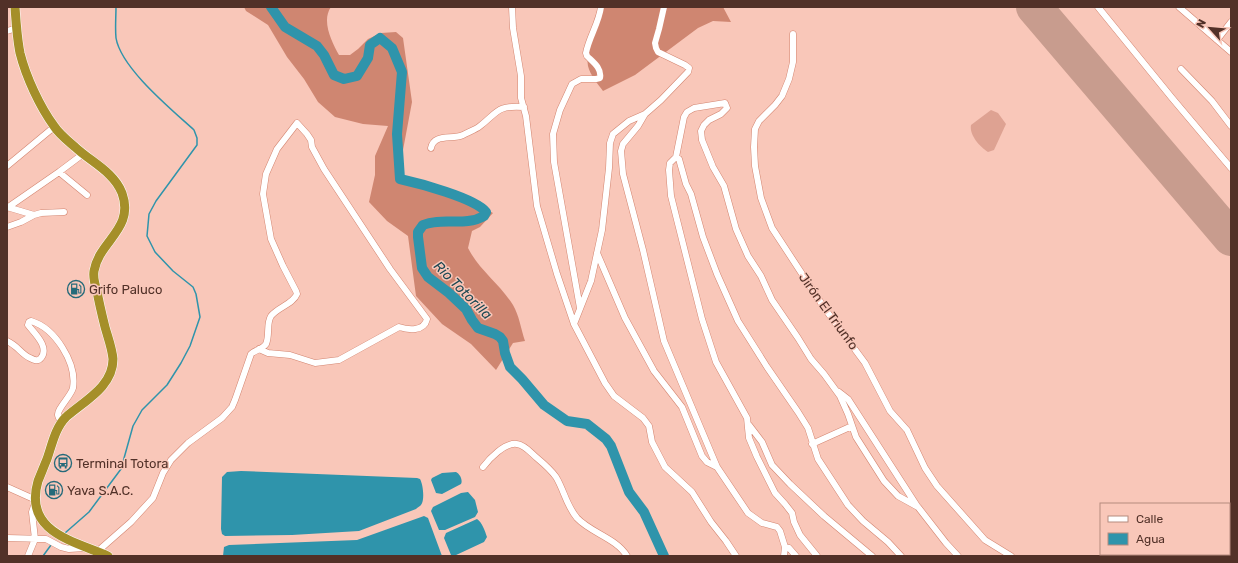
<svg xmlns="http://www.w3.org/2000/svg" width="1238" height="563" viewBox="0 0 1238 563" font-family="Rubik,sans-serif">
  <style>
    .green { fill: #dea292 }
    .forest { fill: #cf8671 }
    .water { fill: #2f94ab }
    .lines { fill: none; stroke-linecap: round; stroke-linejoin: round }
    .stream { stroke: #2f94ab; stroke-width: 1.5 }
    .river { stroke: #2f94ab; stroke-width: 10 }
    .runway { stroke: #c89c8e; stroke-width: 36 }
    .minor-casing { stroke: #d38570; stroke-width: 7 }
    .highway-casing { stroke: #fff; stroke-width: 10 }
    .minor { stroke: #fff; stroke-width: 6 }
    .highway { stroke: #a58f29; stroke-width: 9 }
    .labels { text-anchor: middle; stroke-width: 3; stroke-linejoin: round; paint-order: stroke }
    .poi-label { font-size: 13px; fill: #523128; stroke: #f9c7b9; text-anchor: start }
    .street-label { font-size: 13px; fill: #523128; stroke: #f9c7b9 }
    .water-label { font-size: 14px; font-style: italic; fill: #1d4852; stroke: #f9c7b9 }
  </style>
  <rect width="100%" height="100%" fill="#f9c7b9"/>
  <path class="green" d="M 991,110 L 998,113 L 1006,124 L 994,150 L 988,152 C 980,147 969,135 971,125 Z"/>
  <path class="forest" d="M 244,7 L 331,7 C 321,21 332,42 339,55 L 350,55 L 358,49 L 368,39 L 381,33 L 396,32 L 403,38 L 412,102 L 400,166 L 402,177 C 422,191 433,183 451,190 C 466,196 479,205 493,213 L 480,227 L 472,231 L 468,248 C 479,270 500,284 513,305 C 519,315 521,329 525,341 L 513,343 L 496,370 L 471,344 L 442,324 L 416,296 L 408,236 L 387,221 L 369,202 L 375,175 L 375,156 L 388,126 L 363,124 L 335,117 L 318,102 L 304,79 L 287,57 L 268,25 L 246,11 Z
    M 598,7 L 723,7 L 731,22 L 713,21 L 698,28 L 635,75 L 603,91 C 598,84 590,75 588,66 C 585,49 594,25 598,7 Z"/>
  <path class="water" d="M 241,471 L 417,478 L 420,479 C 423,484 425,500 421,505 C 420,506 417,508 416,509 L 359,531 L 292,535 L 225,536 L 222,534 L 221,529 L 222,477 L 227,472 Z
    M 456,472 C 460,474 463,480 461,484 L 442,494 L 436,493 L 431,480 L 432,478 L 442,473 Z
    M 468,492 L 475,500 L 478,512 L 475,517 L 445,530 L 439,530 L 431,511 L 433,507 L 461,493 Z
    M 424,516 L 428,518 L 442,556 L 223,556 L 224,547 L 229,545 L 357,540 Z
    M 477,519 C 482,522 485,531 487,537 L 484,542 L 454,556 L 451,555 L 444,538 L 446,533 Z"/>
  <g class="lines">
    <path class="stream" d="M 65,533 L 89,512 L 121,469 L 133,426 L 142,410 L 167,385 L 181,363 L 190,346 L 200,317 L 196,294 L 193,287 L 173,271 L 155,252 L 147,236 L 149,214 L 156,201 L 197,145 L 197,138 L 194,130 C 171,109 121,68 116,38 C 115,28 116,17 116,7
      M 43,556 L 51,545"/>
    <path class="river" d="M 271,7 L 285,27 L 317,46 L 324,55 L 334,75 L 344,79 L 357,76 L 368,58 L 370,45 L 380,38 L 392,48 L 402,72 L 397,134 L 400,179 C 418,183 475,198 486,212 L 484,216 C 465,227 442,217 423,225 L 418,232 L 418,237 L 422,268 L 428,277 L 449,293 L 466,309 L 472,320 L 478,328 L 495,334 L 500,337 L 503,341 L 505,353 L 510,367 L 522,379 L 544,405 L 567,421 L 587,424 L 606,439 L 611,446 L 629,492 L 644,512 L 664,556"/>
    <path class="runway" d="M 1034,7 L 1231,238"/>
    <g class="minor-casing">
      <path id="minor" d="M 512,7 L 513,28 L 521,76 L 521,98 L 526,116 L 537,206 L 557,274 L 574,324 L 605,383 L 614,396 L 643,418 L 649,426 L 652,442 L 665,467 L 692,492 L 711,522 L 726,541 L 736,556
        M 1098,7 L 1172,98 L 1231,168
        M 1179,7 L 1231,52
        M 7,31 L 17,28
        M 793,34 L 793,62 L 789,79 L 782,96 L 775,105 L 759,121 L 755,129 L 754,147 L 755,166 L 761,198 L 772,228 L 825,309 L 865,363 L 890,411 L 907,430 L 925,468 L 937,486 L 985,540 L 1011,556
        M 1217,40 L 1231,22
        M 1181,69 L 1212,101 L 1231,126
        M 645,114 L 638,126 L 623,144 L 621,151 L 623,174 L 643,250 L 664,341 L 717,467 L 748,513 L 762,523 L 777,527 L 780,531 L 785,547 L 789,548 L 796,556
        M 431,148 C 434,133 452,140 463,135 C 468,132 475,130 480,126 C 498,112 497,105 524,107
        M 676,157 L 684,117 L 687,112 L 694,108 L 725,103 L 727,108 L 721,114 L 709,120 L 704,125 L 701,131 L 702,140 L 713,167 L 724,186 L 736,229 L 748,256 L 761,276 L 772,300 L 798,338 L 811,359 L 824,374 L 840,396 L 848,414 L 856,437 L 884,481 L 898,496 L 918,507 L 946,543 L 958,556
        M 7,166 L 54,127
        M 59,172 L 87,195
        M 7,207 L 34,215 L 41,213 L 64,212
        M 7,208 L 59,172 L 83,154
        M 7,227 L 21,222 L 34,215
        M 597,253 L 625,318 L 654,371 L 682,407 L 702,456 L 707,462 L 717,467
        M 580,308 L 554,162 L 553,134 L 560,110 L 572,84 L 581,79 L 596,79 L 600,78 C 602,68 593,62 587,56 L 586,53 C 589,37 599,23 601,7
        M 574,324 L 591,281 L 602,230 L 609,168 L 610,143 L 613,134 L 629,121 L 645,114 L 661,100 L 688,72 L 689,68 L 685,65 L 658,52 L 656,48 L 655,43 L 659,29 L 664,7
        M 7,341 C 18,346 21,354 30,358 C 34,360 38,362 41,358 C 50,347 34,333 28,325 L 29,322 L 31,321 C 55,328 77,363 73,388 C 71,396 57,409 58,415 C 58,417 60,420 62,423
        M 839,392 L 848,399 L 917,506
        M 749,425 L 762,442 L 772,465 L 790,484 L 824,516 L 872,556
        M 812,444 L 852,426
        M 483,467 C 489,459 505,442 517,444 C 525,445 531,453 537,458 C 543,463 551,470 556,477 C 564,490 566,505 577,518 C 591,533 616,538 627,556
        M 7,487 L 36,500 L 32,512 L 35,539 L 28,556
        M 7,538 L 46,539 L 61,547 L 69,549 L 85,548
        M 98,551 L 131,522 L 153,498 L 163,473 L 171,460 L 188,443 L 222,418 L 232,407 L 235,400 L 251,354 C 255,350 263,349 266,344 C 270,335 266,324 271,316 C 278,307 293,304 297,294 L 296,291 L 283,266 L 271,239 L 263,194 L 266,174 L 277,149 L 297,123 L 307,134 L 311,140 L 312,147 L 324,169 L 390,269 L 427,319 C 424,332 408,330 399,327 L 339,360 L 315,363 L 290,355 L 268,353 L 259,349
        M 784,556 L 785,547
        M 817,556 L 800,535 L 794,522 L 792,513 L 785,504 L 775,493 L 757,457 L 749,438 L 747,418 L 716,362 L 702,319 L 671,196 L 669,170 L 670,163 L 676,157 L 679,159 L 686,184 L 691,194 L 703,237 L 717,274 L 738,321 L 767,367 L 798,412 L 808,428 L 818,459 L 848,505 L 863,521 L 888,542 L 901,556"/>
    </g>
    <g class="highway-casing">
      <path id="highway" d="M 15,7 C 16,22 17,38 20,53 C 26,77 40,107 54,126 C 59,134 68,141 75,147 C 91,162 114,172 122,193 C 135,229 99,241 94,271 C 93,277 95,285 97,291 C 99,303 102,315 105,327 C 108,338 112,348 113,359 C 113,387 84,401 66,417 C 55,428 52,445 47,459 C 44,466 41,474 38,481 C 23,532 74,541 108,556"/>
    </g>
    <use href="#minor" class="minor"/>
    <use href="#highway" class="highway"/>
  </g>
  <defs>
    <g id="fuel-ring" transform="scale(0.9)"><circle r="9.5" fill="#f9c7b9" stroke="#256a7a" stroke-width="1.5"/><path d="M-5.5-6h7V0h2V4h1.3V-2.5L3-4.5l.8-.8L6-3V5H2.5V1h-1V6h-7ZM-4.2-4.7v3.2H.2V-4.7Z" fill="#256a7a"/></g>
    <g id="bus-ring" transform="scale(0.9)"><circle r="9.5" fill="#f9c7b9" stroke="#256a7a" stroke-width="1.5"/><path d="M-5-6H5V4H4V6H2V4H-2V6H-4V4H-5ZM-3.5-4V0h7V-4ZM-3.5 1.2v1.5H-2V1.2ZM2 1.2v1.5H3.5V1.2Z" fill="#256a7a"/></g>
  </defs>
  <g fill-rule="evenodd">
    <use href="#fuel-ring" x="76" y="289"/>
    <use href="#bus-ring" x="63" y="463"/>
    <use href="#fuel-ring" x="54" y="490"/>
  </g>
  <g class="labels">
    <g class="poi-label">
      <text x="89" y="294">Grifo Paluco</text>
      <text x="76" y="468">Terminal Totora</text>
      <text x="67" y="495">Yava S.A.C.</text>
    </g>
    <g class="street-label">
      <text transform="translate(829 311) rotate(54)" y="5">Jirón El Triunfo</text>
    </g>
    <g class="water-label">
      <text transform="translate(463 290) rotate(45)" y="5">Rio Totorilla</text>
    </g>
  </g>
  <rect width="1238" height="563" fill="none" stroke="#523128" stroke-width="16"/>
  <rect x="1100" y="503" width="130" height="52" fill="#f9c7b9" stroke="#b68b7f"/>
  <rect x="1108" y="516" width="20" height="6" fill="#ffffff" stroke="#b68b7f"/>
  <text x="1136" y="523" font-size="12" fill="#523128">Calle</text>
  <rect x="1108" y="533" width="20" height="12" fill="#2f94ab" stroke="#b68b7f"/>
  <text x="1136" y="543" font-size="12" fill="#523128">Agua</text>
  <g transform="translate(1210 28) rotate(297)" stroke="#f9c7b9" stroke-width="3" paint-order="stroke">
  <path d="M0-3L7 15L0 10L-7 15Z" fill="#523128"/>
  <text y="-6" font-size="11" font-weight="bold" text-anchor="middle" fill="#523128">N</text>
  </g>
</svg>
